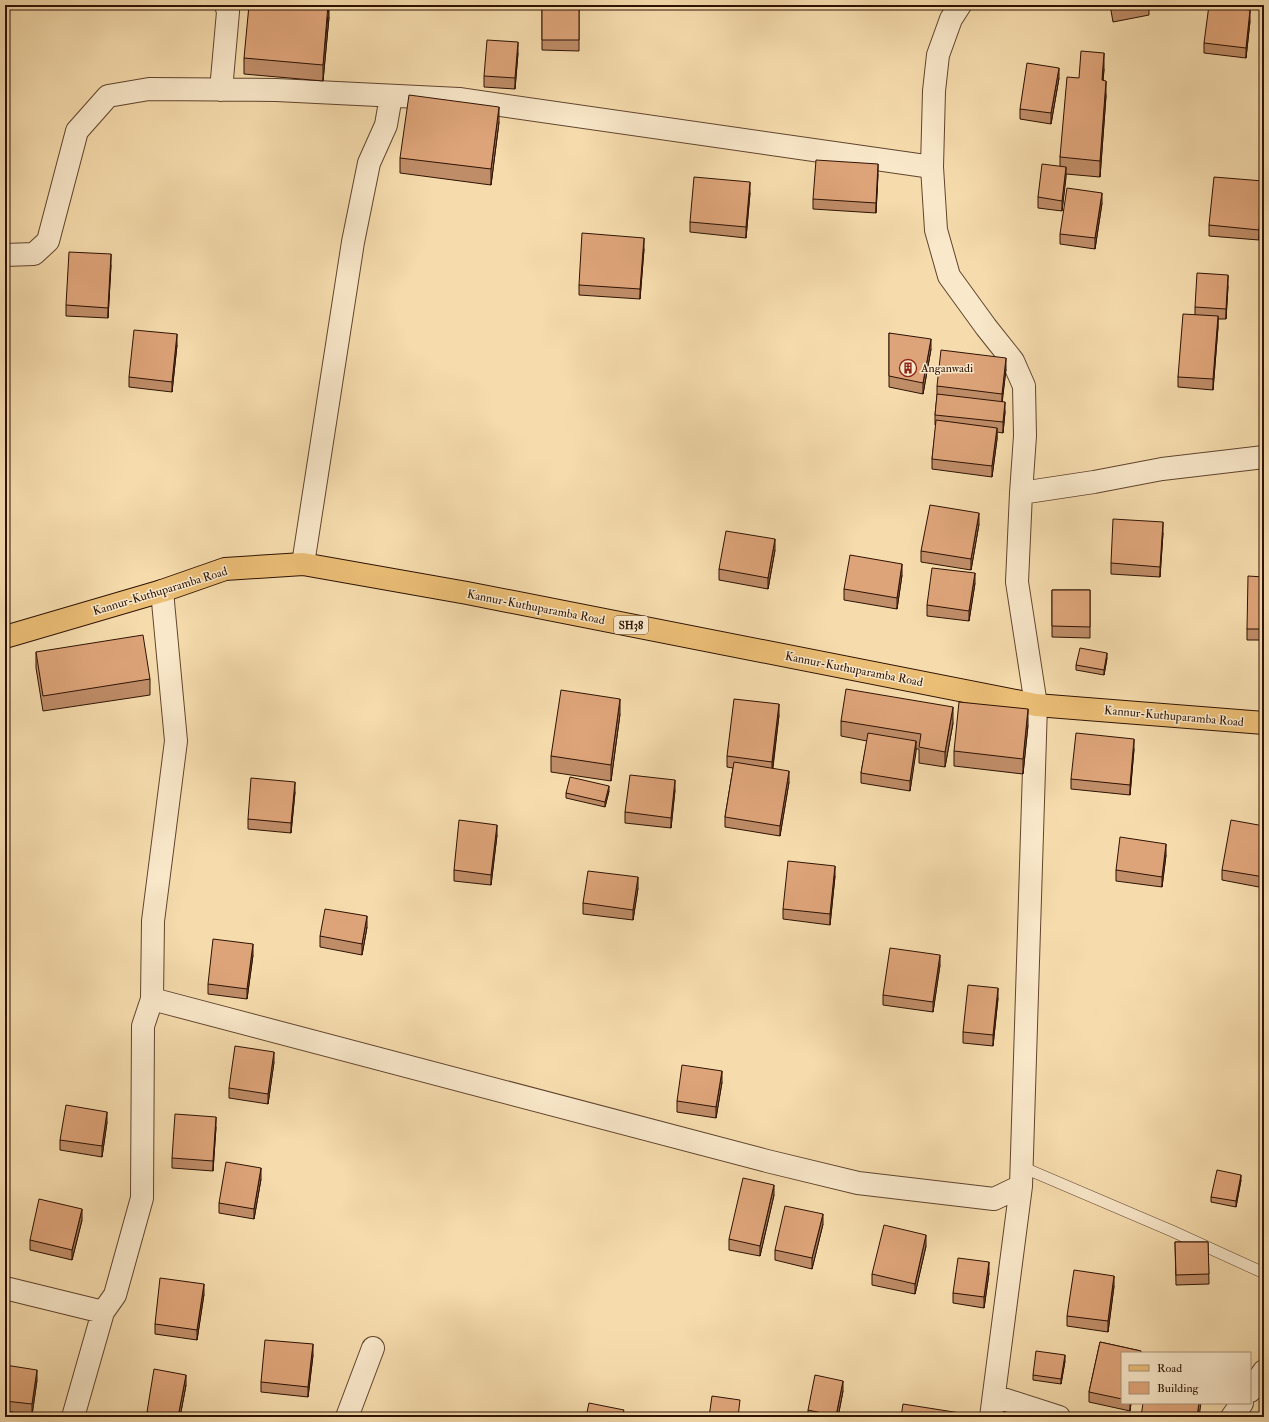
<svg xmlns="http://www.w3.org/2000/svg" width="1269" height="1422" viewBox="0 0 1269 1422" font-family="'IM FELL Double Pica',serif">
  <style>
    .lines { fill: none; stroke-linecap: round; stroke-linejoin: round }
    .service-casing { stroke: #60442e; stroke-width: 12 }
    .minor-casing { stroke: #60442e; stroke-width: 24 }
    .primary-casing { stroke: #2e1203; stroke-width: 24 }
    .service { stroke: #f9e8ca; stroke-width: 11 }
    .minor { stroke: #f9e8ca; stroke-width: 22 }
    .primary { stroke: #ebbe76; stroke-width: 22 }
    .wall { fill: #bf8d68; stroke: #2e1203 }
    .shaded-wall { fill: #9b7355; stroke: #2e1203 }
    .building { fill: #dea479; stroke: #2e1203 }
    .labels { text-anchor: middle; stroke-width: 3; stroke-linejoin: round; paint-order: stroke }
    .shield { fill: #f9e8ca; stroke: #6b523f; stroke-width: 1 }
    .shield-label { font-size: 11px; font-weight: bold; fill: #2e1203 }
    .poi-label { font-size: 12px; fill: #2e1203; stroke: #f9e8ca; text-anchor: start }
    .street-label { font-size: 12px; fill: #2e1203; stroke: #f9e8ca }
  </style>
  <rect width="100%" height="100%" fill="#f6dcad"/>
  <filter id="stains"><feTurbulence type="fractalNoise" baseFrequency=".005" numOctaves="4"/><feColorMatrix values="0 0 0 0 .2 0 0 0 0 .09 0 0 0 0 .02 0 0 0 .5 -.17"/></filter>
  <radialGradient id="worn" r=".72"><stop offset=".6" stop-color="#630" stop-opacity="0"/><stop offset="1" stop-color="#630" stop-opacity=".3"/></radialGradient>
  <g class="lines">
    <g class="service-casing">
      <path id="service" d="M 1022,1167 L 1172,1231 L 1264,1273"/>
    </g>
    <g class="minor-casing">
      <path id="minor" d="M 221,90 L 228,12 L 226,5
        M 5,255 L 34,254 L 48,241 L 77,131 L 108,96 L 149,89 L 276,90 L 459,99 L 932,167
        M 1021,493 L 1094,482 L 1162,469 L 1264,457
        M 303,564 L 353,242 L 369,163 L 386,125 L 391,96
        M 152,999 L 767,1161 L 858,1183 L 994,1199 L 1021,1186 L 1036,705 L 1017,582 L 1021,493 L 1025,436 L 1024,386 L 1013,361 L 986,327 L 949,276 L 936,230 L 932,167 L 934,91 L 938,55 L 951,19 L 960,5
        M 5,1288 L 103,1312
        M 1250,1391 L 1264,1371
        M 994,1396 L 1059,1417
        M 73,1417 L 103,1312 L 115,1295 L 142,1198 L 143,1026 L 152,999 L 153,921 L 176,741 L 162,591
        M 347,1417 L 373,1348
        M 991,1417 L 1021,1186
        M 1232,1417 L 1242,1403"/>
    </g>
    <g class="primary-casing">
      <path id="primary" d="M 5,637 L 162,591 L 225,569 L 303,564 L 467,593 L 1036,705 L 1264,723"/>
    </g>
    <use href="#service" class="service"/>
    <use href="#minor" class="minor"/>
    <use href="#primary" class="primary"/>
  </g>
  <path class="wall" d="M 542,5 L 579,5 L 579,51 L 542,50 Z
    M 1110,5 L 1149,5 L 1149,15 L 1113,22 Z
    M 329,17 L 323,81 L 244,74 L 244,58 Z
    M 1250,21 L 1246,58 L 1204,53 L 1204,43 Z
    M 518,53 L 515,89 L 484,87 L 484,76 Z
    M 1104,69 L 1103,80 L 1106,96 L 1100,177 L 1066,174 L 1062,211 L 1038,208 L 1038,197 L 1060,166 L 1060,157 L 1079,78 Z
    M 1059,78 L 1051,124 L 1020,119 L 1020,109 Z
    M 499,122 L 491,185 L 400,173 L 400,158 Z
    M 878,174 L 876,213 L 813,209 L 813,199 Z
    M 1263,192 L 1259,240 L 1209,236 L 1209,225 Z
    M 750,193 L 746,238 L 690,232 L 690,222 Z
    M 1102,203 L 1095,249 L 1060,244 L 1060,234 Z
    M 644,249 L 640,299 L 579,295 L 579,285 Z
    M 111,265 L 108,318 L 66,316 L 66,305 Z
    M 1228,286 L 1226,319 L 1218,319 L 1218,327 L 1213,390 L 1178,387 L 1178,377 L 1195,314 L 1195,307 Z
    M 889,333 L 931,349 L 923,394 L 889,387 Z
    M 177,345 L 172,392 L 129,387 L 129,377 Z
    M 1006,369 L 1002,401 L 1005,412 L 1003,433 L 997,432 L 997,439 L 992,477 L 932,469 L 932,459 L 936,425 L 935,425 L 935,415 L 937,396 L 937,386 Z
    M 979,524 L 971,570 L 921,562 L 921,551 Z
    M 1163,533 L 1160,577 L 1111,574 L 1111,563 Z
    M 775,550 L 768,589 L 719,580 L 719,569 Z
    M 902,575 L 897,609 L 844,600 L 844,589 Z
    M 1264,577 L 1264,640 L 1247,640 L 1247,629 Z
    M 975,583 L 969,621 L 927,616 L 927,605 Z
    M 1052,590 L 1090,590 L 1090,638 L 1052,637 Z
    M 36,652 L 150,679 L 150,695 L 43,711 L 36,668 Z
    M 1107,658 L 1104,675 L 1076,670 L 1076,665 Z
    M 620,714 L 611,781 L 551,772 L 551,756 Z
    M 779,715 L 773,768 L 789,782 L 780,836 L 725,827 L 725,817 L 733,768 L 727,767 L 727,756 Z
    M 841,721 L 953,723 L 945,767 L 919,763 L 919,749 L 916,749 L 910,791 L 861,783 L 861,773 L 867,741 L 841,736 Z
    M 1028,725 L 1023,774 L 954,766 L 954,751 Z
    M 1134,749 L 1130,795 L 1071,789 L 1071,779 Z
    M 675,790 L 671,828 L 625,823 L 625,812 Z
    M 609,791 L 605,807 L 566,798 L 566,793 Z
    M 295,792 L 291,833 L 248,829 L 248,819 Z
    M 1264,826 L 1264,888 L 1222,880 L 1222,870 Z
    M 497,835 L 491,885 L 454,881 L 454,870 Z
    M 1166,855 L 1162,887 L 1116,881 L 1116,870 Z
    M 835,876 L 830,925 L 783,919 L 783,909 Z
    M 638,888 L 633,920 L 583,914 L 583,903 Z
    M 367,927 L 362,955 L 320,947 L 320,936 Z
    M 253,955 L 247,999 L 208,994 L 208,984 Z
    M 940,965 L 933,1012 L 883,1005 L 883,995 Z
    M 998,998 L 993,1046 L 963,1043 L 963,1032 Z
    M 274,1062 L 268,1104 L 229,1098 L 229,1088 Z
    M 722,1082 L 716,1118 L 677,1112 L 677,1101 Z
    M 107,1122 L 102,1157 L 60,1150 L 60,1140 Z
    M 216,1127 L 213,1171 L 172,1168 L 172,1158 Z
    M 261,1179 L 254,1219 L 219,1213 L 219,1203 Z
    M 1241,1180 L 1236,1207 L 1211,1202 L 1211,1197 Z
    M 774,1195 L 760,1256 L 729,1250 L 729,1239 Z
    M 82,1220 L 72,1260 L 30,1250 L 30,1240 Z
    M 823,1224 L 812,1269 L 775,1260 L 775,1250 Z
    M 1264,1236 L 1264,1261 L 1260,1260 L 1260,1249 Z
    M 1175,1242 L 1208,1242 L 1209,1284 L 1176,1285 Z
    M 926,1246 L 915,1294 L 872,1285 L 872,1274 Z
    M 989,1273 L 984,1308 L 953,1303 L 953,1293 Z
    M 1114,1286 L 1108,1332 L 1067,1326 L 1067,1316 Z
    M 204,1294 L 197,1340 L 155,1334 L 155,1324 Z
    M 1100,1342 L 1141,1351 L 1141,1353 L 1122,1353 L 1122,1403 L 1131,1403 L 1130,1411 L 1089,1402 L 1089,1392 Z
    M 313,1355 L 308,1397 L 261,1392 L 261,1382 Z
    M 1065,1361 L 1061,1384 L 1033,1380 L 1033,1375 Z
    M 5,1365 L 37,1380 L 32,1415 L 5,1411 Z
    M 186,1385 L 180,1417 L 147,1417 L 147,1412 Z
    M 843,1391 L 838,1417 L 808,1417 L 808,1410 Z"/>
  <path class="shaded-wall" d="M 329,5 L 329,17 L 323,81 L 323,65 Z
    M 1250,10 L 1250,21 L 1246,58 L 1246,48 Z
    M 518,42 L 518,53 L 515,89 L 515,78 Z
    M 1104,53 L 1104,69 L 1102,96 L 1102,80 Z
    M 1059,68 L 1059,78 L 1051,124 L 1051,113 Z
    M 1106,81 L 1106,96 L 1100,177 L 1100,161 Z
    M 499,107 L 499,122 L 491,185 L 491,169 Z
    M 878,164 L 878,174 L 876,213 L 876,203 Z
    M 1066,167 L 1066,178 L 1062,211 L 1062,201 Z
    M 1263,181 L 1263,192 L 1259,240 L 1259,230 Z
    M 750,182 L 750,193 L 746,238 L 746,227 Z
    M 1102,193 L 1102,203 L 1095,249 L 1095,238 Z
    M 644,238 L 644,249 L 640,299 L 640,289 Z
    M 111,254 L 111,265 L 108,318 L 108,308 Z
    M 1228,275 L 1228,286 L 1226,319 L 1226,309 Z
    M 1218,316 L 1218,327 L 1213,390 L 1213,379 Z
    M 177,334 L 177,345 L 172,392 L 172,382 Z
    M 931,339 L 931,349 L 923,394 L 923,383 Z
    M 1006,358 L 1006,369 L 1002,404 L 1002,394 Z
    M 1005,402 L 1005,412 L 1003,433 L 1003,422 Z
    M 997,428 L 997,439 L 992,477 L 992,466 Z
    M 979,513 L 979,524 L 971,570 L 971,559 Z
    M 1163,522 L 1163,533 L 1160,577 L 1160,567 Z
    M 775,539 L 775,550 L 768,589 L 768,578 Z
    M 902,564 L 902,575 L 897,609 L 897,598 Z
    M 975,573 L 975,583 L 969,621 L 969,611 Z
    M 1107,653 L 1107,658 L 1104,675 L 1104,670 Z
    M 620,699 L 620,714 L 611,781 L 611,765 Z
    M 779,704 L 779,715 L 772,772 L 772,762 Z
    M 953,707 L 953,723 L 945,767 L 945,752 Z
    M 1028,709 L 1028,725 L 1023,774 L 1023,759 Z
    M 1134,739 L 1134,749 L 1130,795 L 1130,785 Z
    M 916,741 L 916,752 L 910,791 L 910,781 Z
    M 789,771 L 789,782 L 780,836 L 780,826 Z
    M 675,780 L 675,790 L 671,828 L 671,818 Z
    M 295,782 L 295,792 L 291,833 L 291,823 Z
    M 609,786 L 609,791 L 605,807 L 605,802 Z
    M 497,825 L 497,835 L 491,885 L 491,875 Z
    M 1166,844 L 1166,855 L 1162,887 L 1162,877 Z
    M 835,866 L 835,876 L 830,925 L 830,914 Z
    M 638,877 L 638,888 L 633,920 L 633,910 Z
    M 367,916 L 367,927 L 362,955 L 362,944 Z
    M 253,944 L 253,955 L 247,999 L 247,989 Z
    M 940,955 L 940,965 L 933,1012 L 933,1002 Z
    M 998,988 L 998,998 L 993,1046 L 993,1035 Z
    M 274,1052 L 274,1062 L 268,1104 L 268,1094 Z
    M 722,1071 L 722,1082 L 716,1118 L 716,1107 Z
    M 107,1112 L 107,1122 L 102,1157 L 102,1146 Z
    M 216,1117 L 216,1127 L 213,1171 L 213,1161 Z
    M 261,1168 L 261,1179 L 254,1219 L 254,1209 Z
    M 1241,1175 L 1241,1180 L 1236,1207 L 1236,1201 Z
    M 774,1185 L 774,1195 L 760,1256 L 760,1246 Z
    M 82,1209 L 82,1220 L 72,1260 L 72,1250 Z
    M 823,1214 L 823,1224 L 812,1269 L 812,1258 Z
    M 926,1235 L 926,1246 L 915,1294 L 915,1284 Z
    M 989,1262 L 989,1273 L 984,1308 L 984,1297 Z
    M 1114,1276 L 1114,1286 L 1108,1332 L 1108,1321 Z
    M 204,1284 L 204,1294 L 197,1340 L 197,1330 Z
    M 313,1344 L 313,1355 L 308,1397 L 308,1387 Z
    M 1065,1355 L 1065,1361 L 1061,1384 L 1061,1379 Z
    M 37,1370 L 37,1380 L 32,1415 L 32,1404 Z
    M 186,1375 L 186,1385 L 180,1417 L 178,1417 Z
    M 843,1381 L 843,1391 L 838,1417 L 836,1417 Z
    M 1130,1403 L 1131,1403 L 1130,1411 Z
    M 1199,1403 L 1201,1403 L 1199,1417 L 1197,1417 Z"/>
  <path class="building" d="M 249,5 L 328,5 L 323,65 L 244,58 Z
    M 542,5 L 579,5 L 579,40 L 542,40 Z
    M 1209,5 L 1250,10 L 1246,48 L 1204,43 Z
    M 487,40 L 518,42 L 515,78 L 484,76 Z
    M 1081,51 L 1104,53 L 1102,80 L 1106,81 L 1100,161 L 1060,157 L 1067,77 L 1079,78 Z
    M 1027,63 L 1059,68 L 1051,113 L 1020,109 Z
    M 409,95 L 499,107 L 491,169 L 400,158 Z
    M 816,160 L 878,164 L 876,203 L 813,199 Z
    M 1042,164 L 1066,167 L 1062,201 L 1038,197 Z
    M 694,177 L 750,182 L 746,227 L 690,222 Z
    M 1214,177 L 1263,181 L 1259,230 L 1209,225 Z
    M 1067,188 L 1102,193 L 1095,238 L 1060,234 Z
    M 582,233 L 644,238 L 640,289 L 579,285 Z
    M 69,252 L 111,254 L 108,308 L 66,305 Z
    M 1197,273 L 1228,275 L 1226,309 L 1195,307 Z
    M 1183,314 L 1218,316 L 1213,379 L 1178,377 Z
    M 134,330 L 177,334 L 172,382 L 129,377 Z
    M 889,333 L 931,339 L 923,383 L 889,376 Z
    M 941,350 L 1006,358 L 1002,394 L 937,386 Z
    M 937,394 L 1005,402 L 1003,422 L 935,415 Z
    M 936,420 L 997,428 L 992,466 L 932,459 Z
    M 930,505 L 979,513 L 971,559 L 921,551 Z
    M 1113,519 L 1163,522 L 1160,567 L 1111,563 Z
    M 726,531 L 775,539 L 768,578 L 719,569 Z
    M 850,555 L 902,564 L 897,598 L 844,589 Z
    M 932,568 L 975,573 L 969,611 L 927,605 Z
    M 1248,576 L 1264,577 L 1264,629 L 1247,629 Z
    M 1052,590 L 1090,590 L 1090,627 L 1052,626 Z
    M 143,635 L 150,679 L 43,696 L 36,652 Z
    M 1080,648 L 1107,653 L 1104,670 L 1076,665 Z
    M 846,689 L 953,707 L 945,752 L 919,747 L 921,734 L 841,721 Z
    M 561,690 L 620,699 L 611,765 L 551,756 Z
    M 734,699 L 779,704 L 772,762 L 727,756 Z
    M 959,702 L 1028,709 L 1023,759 L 954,751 Z
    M 868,733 L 916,741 L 910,781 L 861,773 Z
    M 1076,733 L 1134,739 L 1130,785 L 1071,779 Z
    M 734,762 L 789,771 L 780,826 L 725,817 Z
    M 630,775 L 675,780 L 671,818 L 625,812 Z
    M 570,777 L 609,786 L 605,802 L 566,793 Z
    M 251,778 L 295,782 L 291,823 L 248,819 Z
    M 459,820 L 497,825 L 491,875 L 454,870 Z
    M 1231,820 L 1264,826 L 1264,877 L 1222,870 Z
    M 1120,837 L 1166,844 L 1162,877 L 1116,870 Z
    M 788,861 L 835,866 L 830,914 L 783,909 Z
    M 588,871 L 638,877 L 633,910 L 583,903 Z
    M 325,909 L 367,916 L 362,944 L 320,936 Z
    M 213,939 L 253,944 L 247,989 L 208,984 Z
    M 890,948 L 940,955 L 933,1002 L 883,995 Z
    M 968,985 L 998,988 L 993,1035 L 963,1032 Z
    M 235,1046 L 274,1052 L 268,1094 L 229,1088 Z
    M 682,1065 L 722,1071 L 716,1107 L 677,1101 Z
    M 66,1105 L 107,1112 L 102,1146 L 60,1140 Z
    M 175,1114 L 216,1117 L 213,1161 L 172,1158 Z
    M 226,1162 L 261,1168 L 254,1209 L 219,1203 Z
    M 1217,1170 L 1241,1175 L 1236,1201 L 1211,1197 Z
    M 743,1178 L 774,1185 L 760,1246 L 729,1239 Z
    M 39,1199 L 82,1209 L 72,1250 L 30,1240 Z
    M 785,1206 L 823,1214 L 812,1258 L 775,1250 Z
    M 884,1225 L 926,1235 L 915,1284 L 872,1274 Z
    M 1264,1236 L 1264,1251 L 1260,1249 Z
    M 1175,1242 L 1208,1242 L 1209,1274 L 1176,1275 Z
    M 958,1258 L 989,1262 L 984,1297 L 953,1293 Z
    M 1074,1270 L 1114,1276 L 1108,1321 L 1067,1316 Z
    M 160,1278 L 204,1284 L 197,1330 L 155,1324 Z
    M 265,1340 L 313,1344 L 308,1387 L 261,1382 Z
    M 1100,1342 L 1141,1351 L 1140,1353 L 1122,1353 L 1122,1399 L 1089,1392 Z
    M 1036,1351 L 1065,1355 L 1061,1379 L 1033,1375 Z
    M 5,1365 L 37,1370 L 32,1404 L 5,1401 Z
    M 154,1369 L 186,1375 L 178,1417 L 147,1412 Z
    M 815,1375 L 843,1381 L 836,1416 L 808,1410 Z
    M 712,1396 L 740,1400 L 738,1417 L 709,1417 Z
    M 589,1403 L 624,1410 L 622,1417 L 586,1417 Z
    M 1143,1403 L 1199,1403 L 1197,1417 L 1141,1417 Z
    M 903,1404 L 973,1415 L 973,1417 L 901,1417 Z"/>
  <defs>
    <g id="building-ring" transform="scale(0.9)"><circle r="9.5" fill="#f9e8ca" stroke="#8f2418" stroke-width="1.5"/><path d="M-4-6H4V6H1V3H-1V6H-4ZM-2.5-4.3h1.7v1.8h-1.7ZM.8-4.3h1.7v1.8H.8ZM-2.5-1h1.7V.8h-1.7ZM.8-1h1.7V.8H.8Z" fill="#8f2418"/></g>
  </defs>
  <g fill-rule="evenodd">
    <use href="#building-ring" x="908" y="368"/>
  </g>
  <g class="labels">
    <rect class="shield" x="614" y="616" width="34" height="18" rx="3"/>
    <g class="shield-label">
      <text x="631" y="629">SH38</text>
    </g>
    <g class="poi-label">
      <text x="921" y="372">Anganwadi</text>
    </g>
    <g class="street-label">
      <text transform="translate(160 591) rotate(-17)" y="4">Kannur-Kuthuparamba Road</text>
      <text transform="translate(536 607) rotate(11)" y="4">Kannur-Kuthuparamba Road</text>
      <text transform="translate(854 669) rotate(11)" y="4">Kannur-Kuthuparamba Road</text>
      <text transform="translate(1174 716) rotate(5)" y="4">Kannur-Kuthuparamba Road</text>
    </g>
  </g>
  <rect width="1269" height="1422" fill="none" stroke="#f6dcad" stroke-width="20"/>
  <rect x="6" y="6" width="1257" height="1410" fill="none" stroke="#2e1203" stroke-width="2"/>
  <rect x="10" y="10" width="1249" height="1402" fill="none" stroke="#2e1203"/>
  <rect x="1121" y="1352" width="130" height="52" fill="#f9e8ca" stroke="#a8927a"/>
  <rect x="1129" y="1365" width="20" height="6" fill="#ebbe76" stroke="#a8927a"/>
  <text x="1157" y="1372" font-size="12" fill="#2e1203">Road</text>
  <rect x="1129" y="1382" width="20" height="12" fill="#dea479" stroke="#a8927a"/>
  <text x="1157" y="1392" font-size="12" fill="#2e1203">Building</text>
  <rect width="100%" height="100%" filter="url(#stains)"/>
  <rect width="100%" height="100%" fill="url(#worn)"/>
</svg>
